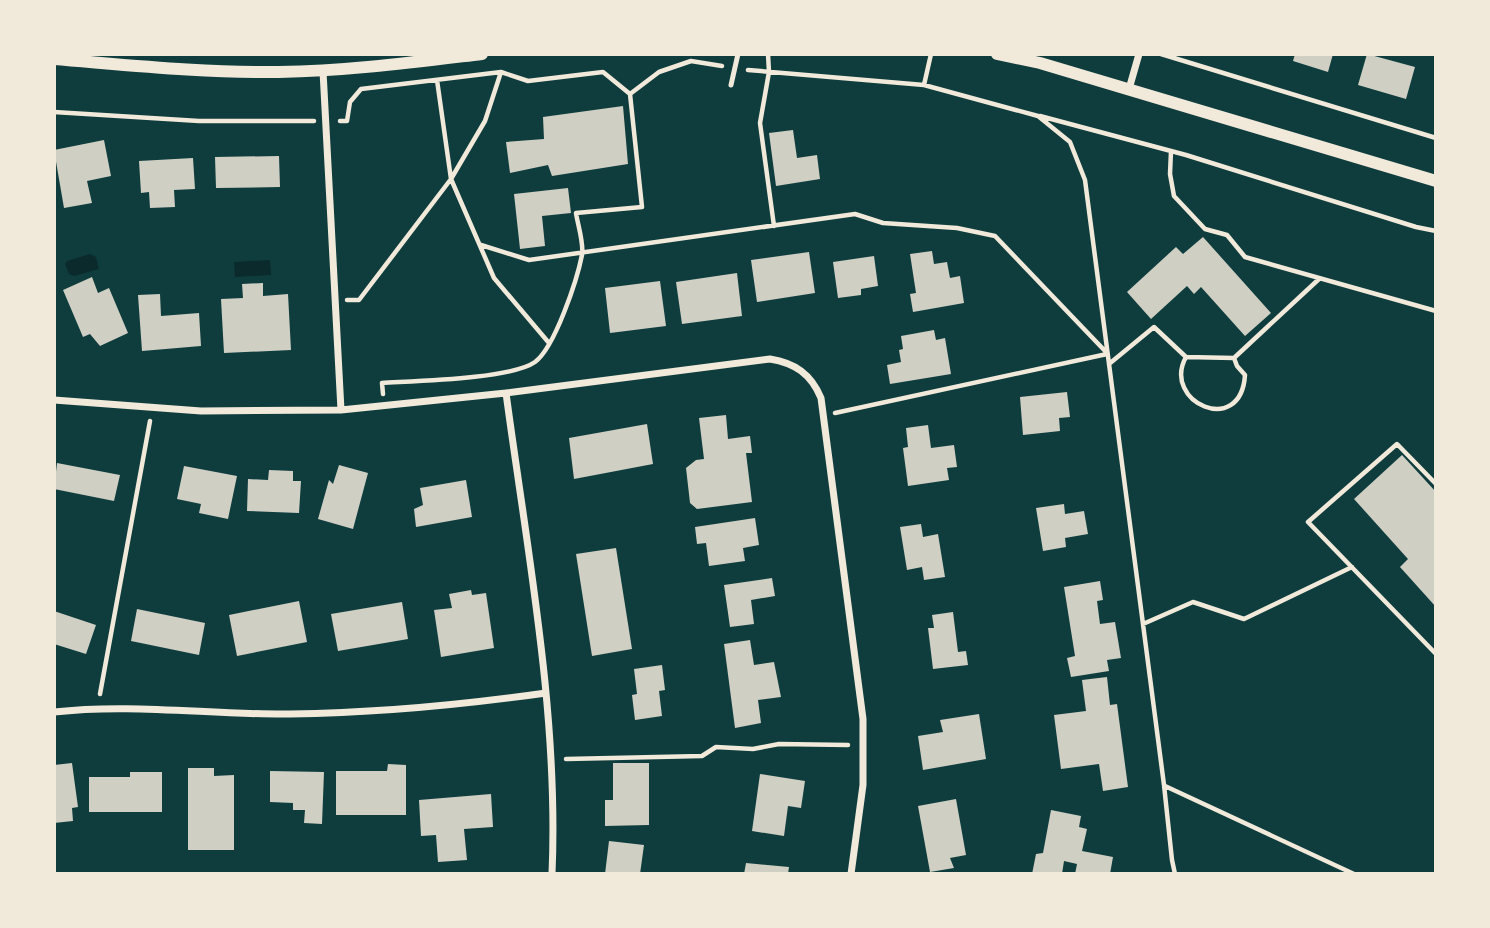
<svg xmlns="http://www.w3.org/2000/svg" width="1490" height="928" viewBox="0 0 1490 928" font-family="'Public Sans',sans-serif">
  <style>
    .water { fill: #0a2a2b }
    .building { fill: #cfcfc3 }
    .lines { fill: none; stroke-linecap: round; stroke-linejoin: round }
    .path { stroke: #f1e9da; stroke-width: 4.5 }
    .service { stroke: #f1e9da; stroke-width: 5 }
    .minor { stroke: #f1e9da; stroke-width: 7 }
    .tertiary { stroke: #f1e9da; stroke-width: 12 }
  </style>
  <rect width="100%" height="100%" fill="#0f3d3e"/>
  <path class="water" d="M 90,254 L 96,257 L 99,269 L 74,276 L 69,274 L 65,264 L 67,261 Z
    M 270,260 L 271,275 L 235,277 L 234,262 Z"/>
  <path class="building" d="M 1295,54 L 1333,54 L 1328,72 L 1293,61 Z
    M 1367,54 L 1415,67 L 1406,99 L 1358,85 Z
    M 623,106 L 628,164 L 552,176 L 548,165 L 510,173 L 506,142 L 544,139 L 543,117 Z
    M 793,130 L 797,158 L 817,155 L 820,179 L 776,186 L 769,133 Z
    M 104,140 L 111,176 L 87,181 L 92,203 L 64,208 L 54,150 Z
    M 279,156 L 280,187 L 216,188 L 215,157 Z
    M 193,158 L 195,189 L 174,190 L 175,207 L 150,208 L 149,192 L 141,193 L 139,161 Z
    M 568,188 L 571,213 L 542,216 L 545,246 L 520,249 L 514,194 Z
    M 1203,237 L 1271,313 L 1245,336 L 1201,287 L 1194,294 L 1187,286 L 1151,319 L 1127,292 L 1176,247 L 1183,254 Z
    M 932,251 L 934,264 L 947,262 L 950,278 L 960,276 L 964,303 L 913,312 L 910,294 L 916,293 L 910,254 Z
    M 809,252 L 815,293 L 757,302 L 751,260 Z
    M 874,256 L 878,286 L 861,289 L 861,295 L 838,298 L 833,262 Z
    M 737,273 L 742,316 L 682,324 L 676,282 Z
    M 92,277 L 98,293 L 109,288 L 128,333 L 100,346 L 90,334 L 83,337 L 63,290 Z
    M 660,281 L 666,326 L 610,333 L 605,288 Z
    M 263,283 L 263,296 L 288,294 L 291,350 L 224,353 L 221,299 L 243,298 L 242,284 Z
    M 160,294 L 161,316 L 199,313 L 201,346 L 142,351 L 138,295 Z
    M 934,330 L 936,340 L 945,338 L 951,374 L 890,384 L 887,365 L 901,362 L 899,350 L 903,349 L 901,336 Z
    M 1067,392 L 1070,417 L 1059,418 L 1060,431 L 1023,435 L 1020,397 Z
    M 726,415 L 728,439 L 750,436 L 752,453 L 746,453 L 752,502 L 697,509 L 690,503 L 686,468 L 696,460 L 704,459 L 699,418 Z
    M 647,424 L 653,464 L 574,479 L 569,438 Z
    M 928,425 L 931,448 L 954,445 L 957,467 L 947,468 L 949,480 L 908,486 L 903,448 L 908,447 L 906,428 Z
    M 1402,455 L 1436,492 L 1436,607 L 1400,567 L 1408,559 L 1354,499 Z
    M 57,463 L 120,475 L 114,501 L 54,489 Z
    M 339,465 L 368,473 L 353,529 L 318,519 L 329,480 L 333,484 Z
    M 184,466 L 237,476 L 228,519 L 199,513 L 201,504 L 177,499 Z
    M 269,470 L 293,471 L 293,481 L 301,481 L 299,513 L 247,511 L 248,479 L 268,480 Z
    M 466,480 L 472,517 L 416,527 L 414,509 L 423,505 L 420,488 Z
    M 1064,504 L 1065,514 L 1084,511 L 1088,534 L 1065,538 L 1066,547 L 1043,551 L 1036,508 Z
    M 755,518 L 759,545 L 743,548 L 745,561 L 709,566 L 706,543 L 697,544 L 695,527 Z
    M 921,524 L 923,537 L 938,534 L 945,577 L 924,580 L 922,567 L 907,570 L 900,527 Z
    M 616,548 L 632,649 L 592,656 L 576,554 Z
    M 772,578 L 775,596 L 751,600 L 754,624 L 730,627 L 724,585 Z
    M 1100,581 L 1103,600 L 1097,601 L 1100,624 L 1115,622 L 1121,658 L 1107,660 L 1109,671 L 1071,677 L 1067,658 L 1075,656 L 1064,587 Z
    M 471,590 L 472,595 L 486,593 L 494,648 L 441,657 L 434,610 L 452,608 L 449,594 Z
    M 299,601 L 307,642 L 237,656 L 229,615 Z
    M 402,602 L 408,639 L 338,651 L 331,614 Z
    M 137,609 L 205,623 L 199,655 L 131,641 Z
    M 54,611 L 96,625 L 86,654 L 54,644 Z
    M 953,612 L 958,652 L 966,651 L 968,665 L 933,669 L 928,628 L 934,628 L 932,615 Z
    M 750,640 L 754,665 L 774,662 L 781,697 L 758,700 L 761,723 L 735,728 L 724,644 Z
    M 662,665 L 665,690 L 659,691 L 662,716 L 635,720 L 632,695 L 637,694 L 634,669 Z
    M 1107,677 L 1110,705 L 1117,704 L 1128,787 L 1103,791 L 1099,764 L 1061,769 L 1054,715 L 1086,711 L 1082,680 Z
    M 979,714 L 986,759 L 923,770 L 918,736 L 943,732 L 940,720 Z
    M 72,763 L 78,807 L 72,808 L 73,821 L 54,823 L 54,765 Z
    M 613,763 L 649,763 L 649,825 L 605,826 L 605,800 L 613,800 Z
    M 388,764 L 406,765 L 406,815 L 336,815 L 336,771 L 387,771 Z
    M 188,768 L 214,768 L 214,776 L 234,775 L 234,850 L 188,850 Z
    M 270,771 L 324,772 L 322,824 L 304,823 L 305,810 L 293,810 L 293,803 L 270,802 Z
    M 130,772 L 162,772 L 162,812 L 89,812 L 89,777 L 130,777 Z
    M 760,774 L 805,781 L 801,808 L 788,806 L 784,836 L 752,831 Z
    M 491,794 L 493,827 L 464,829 L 467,860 L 438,862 L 436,835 L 421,836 L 419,800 Z
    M 956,799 L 966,855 L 950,858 L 954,868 L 930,872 L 918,806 Z
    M 1051,810 L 1081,816 L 1079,827 L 1087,829 L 1082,851 L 1113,857 L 1110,874 L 1075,874 L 1077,864 L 1064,861 L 1062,874 L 1032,874 L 1036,854 L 1043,853 Z
    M 609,841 L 644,845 L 640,874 L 605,874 Z
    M 746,863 L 789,867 L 788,874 L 744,874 Z"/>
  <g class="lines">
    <path class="path" d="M 768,54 L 769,72 L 760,123 L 774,226
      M 1161,54 L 1436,138
      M 748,70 L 924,85 L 1038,116 L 1070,142 L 1085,180 L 1164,785 L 1172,860 L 1175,874
      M 437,80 L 451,179 L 494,278 L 549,343
      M 924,85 L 931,54
      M 54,112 L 199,121 L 314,121
      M 1040,116 L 1186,155 L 1416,227 L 1436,231
      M 340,121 L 347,121 L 350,102 L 361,89 L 501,72
      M 1171,151 L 1170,174 L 1174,196 L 1205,229 L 1227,235 L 1245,257 L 1436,311
      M 481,245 L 529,260 L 855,214 L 883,223 L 957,228 L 995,236 L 1107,353
      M 347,300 L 359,300 L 451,179 L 485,121 L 501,72 L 528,81 L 603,72 L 630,94 L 659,72 L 691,61 L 722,66
      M 1186,357 C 1161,402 1241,438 1245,375 L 1237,366 L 1234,358
      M 1109,364 L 1154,327 L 1186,357 L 1234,358 L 1319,279
      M 383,394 L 382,383 C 415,381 511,379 535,362 C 555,347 577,280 582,255 C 584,243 578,226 576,213 L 642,207 L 630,94
      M 835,413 L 1107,354
      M 1436,484 L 1397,444 L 1308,522 L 1436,654
      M 1143,624 L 1193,602 L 1244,619 L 1352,567
      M 100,694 L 150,421
      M 566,759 L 702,756 L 716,747 L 753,749 L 779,744 L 848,745
      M 1165,786 L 1354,874"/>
    <path class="service" d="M 731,85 L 738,54"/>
    <path class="minor" d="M 323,71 L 341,410
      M 1129,89 L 1139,54
      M 506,393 C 527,550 559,715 552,874
      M 54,400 L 201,411 L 341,410 L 506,393 L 770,359 C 795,363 811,374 821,398 L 863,719 L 863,785 L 851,874
      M 54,712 C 132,703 211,715 290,714 C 376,713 461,705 546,693"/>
    <path class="tertiary" d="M 997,54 L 1040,63 L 1436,181
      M 54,59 C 129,65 204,73 279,72 C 347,71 415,62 482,54"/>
  </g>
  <rect width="1490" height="928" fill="none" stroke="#f1e9da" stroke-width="112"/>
</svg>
